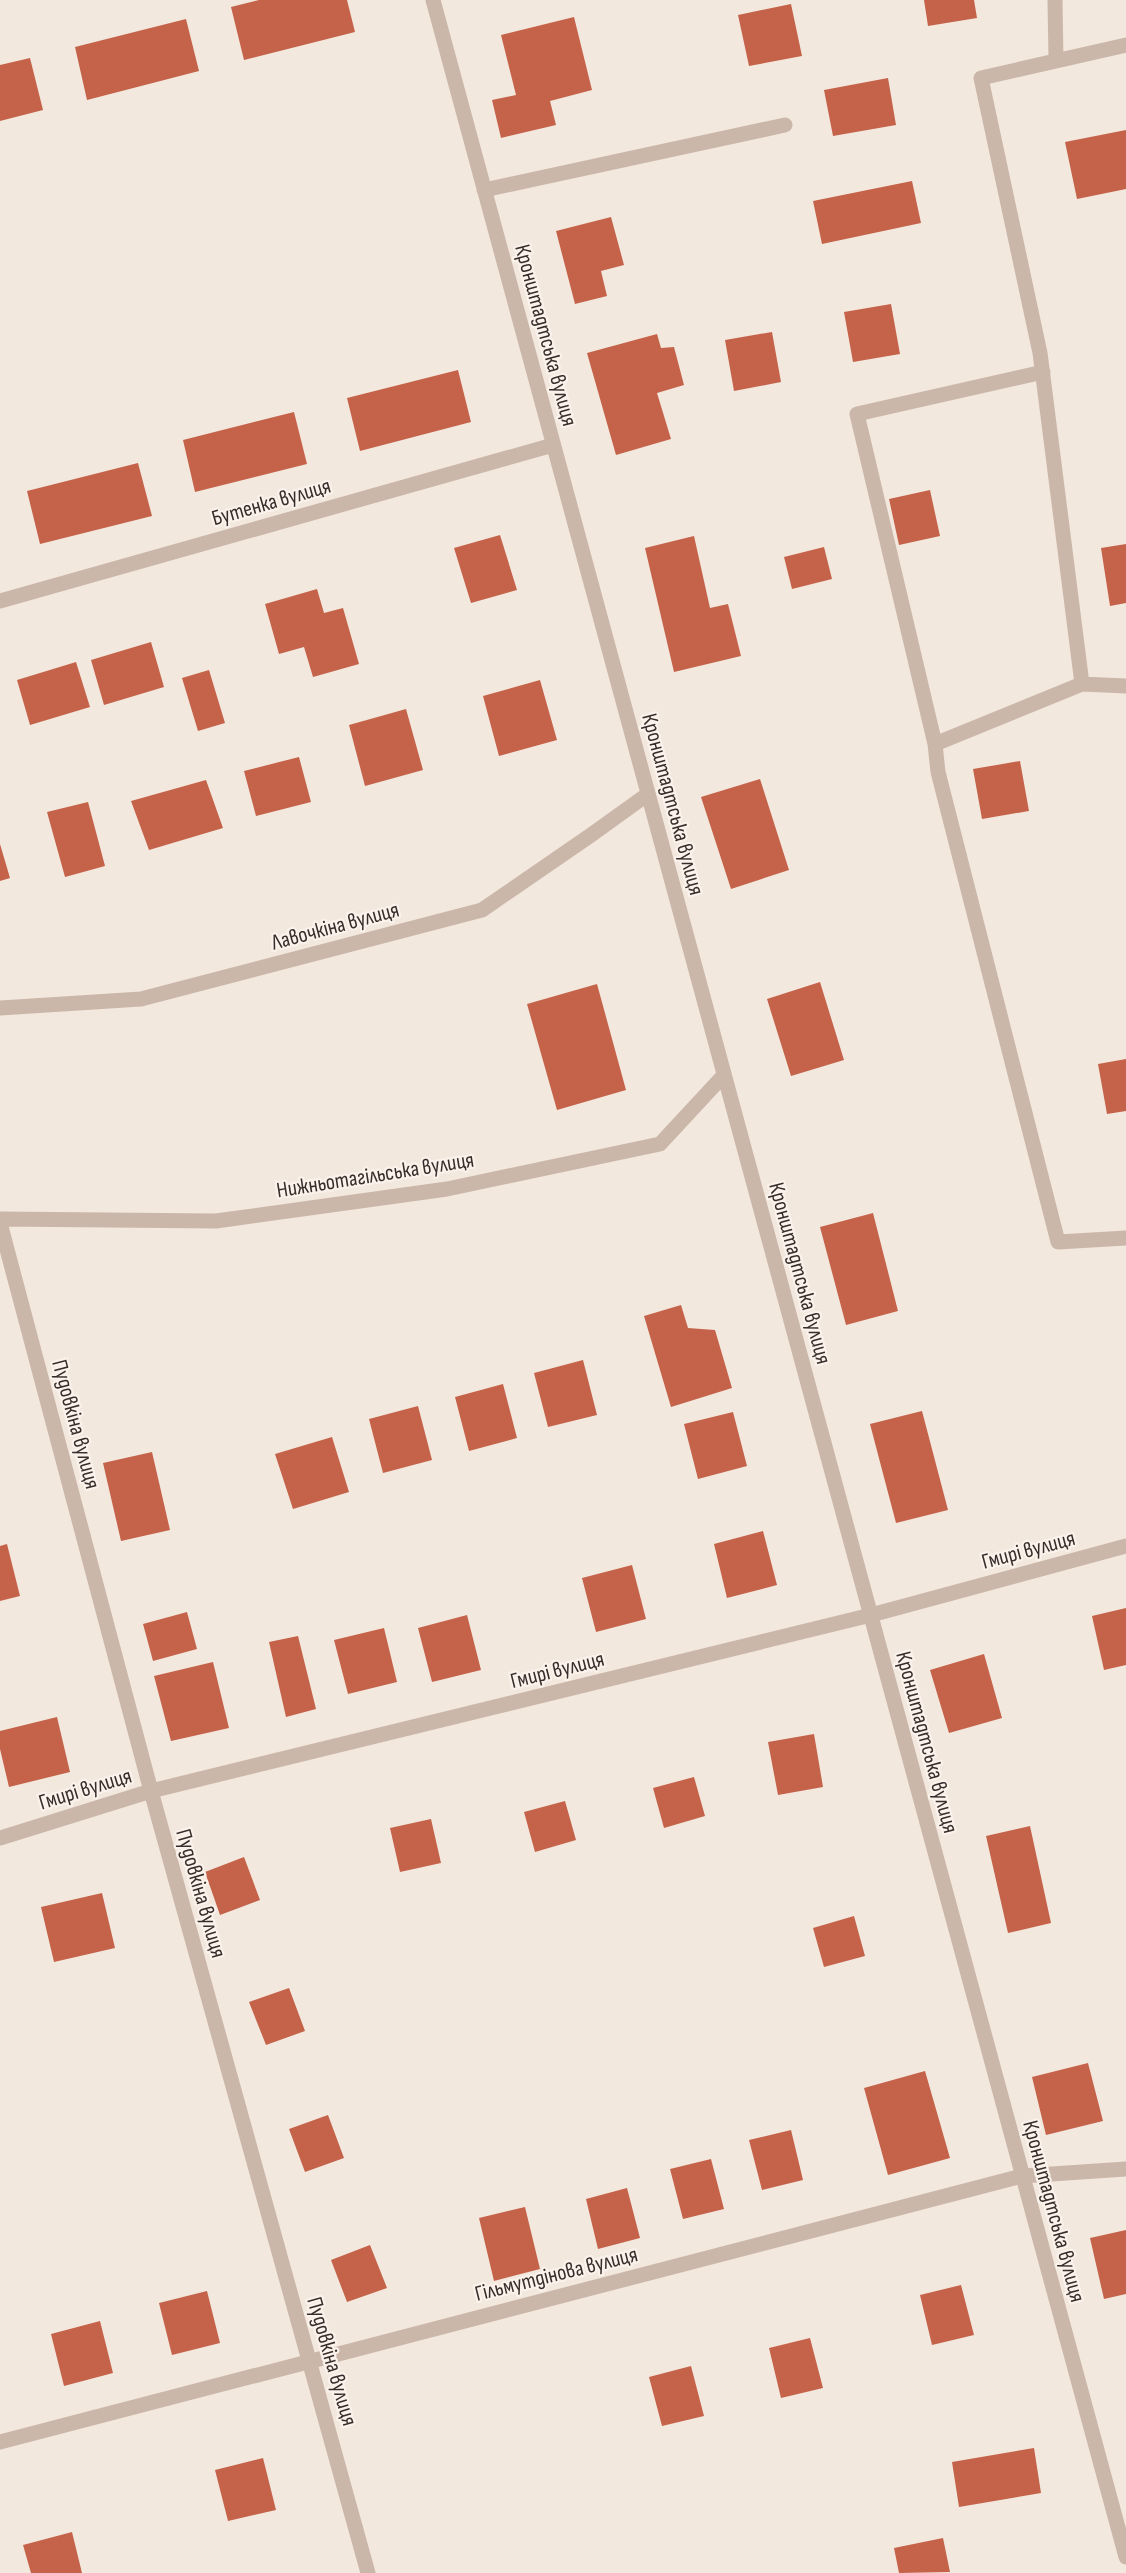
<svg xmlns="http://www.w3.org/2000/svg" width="1126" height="2573" viewBox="0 0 1126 2573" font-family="'Sofia Sans Condensed',sans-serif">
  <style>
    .building { fill: #c5624a }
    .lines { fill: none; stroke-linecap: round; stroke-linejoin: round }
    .street { stroke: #cbb7aa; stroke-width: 15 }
    .labels { text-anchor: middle; stroke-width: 4.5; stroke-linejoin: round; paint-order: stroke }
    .street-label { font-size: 22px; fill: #382d2a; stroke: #faf2eb }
  </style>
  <rect width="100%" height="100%" fill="#f3e8de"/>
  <path class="building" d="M 259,0 L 347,0 L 355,32 L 244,60 L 231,7 Z
    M 924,0 L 974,0 L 977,18 L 928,26 Z
    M 791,4 L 802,56 L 749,66 L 738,15 Z
    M 574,17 L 592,90 L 550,101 L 556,125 L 501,138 L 492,100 L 516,95 L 501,35 Z
    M 186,19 L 199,71 L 87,100 L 75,47 Z
    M 30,58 L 43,110 L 0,121 L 0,65 Z
    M 888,78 L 896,125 L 833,136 L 824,90 Z
    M 1126,130 L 1126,189 L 1077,199 L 1065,142 Z
    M 912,181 L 921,223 L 822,244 L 813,201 Z
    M 611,217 L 624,265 L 601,271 L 607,296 L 575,304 L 556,231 Z
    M 891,304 L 900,354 L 853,362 L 844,312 Z
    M 772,332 L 781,382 L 734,391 L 725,340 Z
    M 657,334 L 661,348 L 674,347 L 684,385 L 657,393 L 671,439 L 616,455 L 587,353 Z
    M 458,370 L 471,422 L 360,451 L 347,398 Z
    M 294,412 L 307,464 L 195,492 L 183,440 Z
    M 138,463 L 152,516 L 40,544 L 27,491 Z
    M 930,490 L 940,536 L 899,545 L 889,499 Z
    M 500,535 L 517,590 L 471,603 L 454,548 Z
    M 694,536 L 710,608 L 728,604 L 741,656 L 674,672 L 645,548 Z
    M 1126,544 L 1126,603 L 1110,606 L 1101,548 Z
    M 824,547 L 832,579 L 792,589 L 784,557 Z
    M 317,589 L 324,613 L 343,608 L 359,664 L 313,677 L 304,647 L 279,654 L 265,604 Z
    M 151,642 L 164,687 L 104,705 L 91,660 Z
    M 76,662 L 90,707 L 30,725 L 17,680 Z
    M 209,670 L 225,723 L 198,731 L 182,678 Z
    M 540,680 L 557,740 L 499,756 L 483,696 Z
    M 406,709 L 423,770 L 365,786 L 349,725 Z
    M 299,757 L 311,802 L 256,816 L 244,771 Z
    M 1020,761 L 1029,811 L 982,819 L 973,769 Z
    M 760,779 L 789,870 L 731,889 L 701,797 Z
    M 206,780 L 223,828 L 149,850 L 131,801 Z
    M 88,802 L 105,866 L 65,877 L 47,812 Z
    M 0,844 L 10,878 L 0,881 Z
    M 820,982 L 844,1060 L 791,1076 L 767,999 Z
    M 597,984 L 626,1090 L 557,1110 L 527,1004 Z
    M 1126,1059 L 1126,1111 L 1107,1114 L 1098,1064 Z
    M 873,1213 L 898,1311 L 846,1325 L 820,1227 Z
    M 681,1305 L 688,1328 L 715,1330 L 732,1388 L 671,1407 L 644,1316 Z
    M 583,1360 L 597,1415 L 548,1427 L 534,1373 Z
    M 503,1384 L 517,1438 L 469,1451 L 455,1397 Z
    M 418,1406 L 432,1460 L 383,1473 L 369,1419 Z
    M 922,1411 L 948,1510 L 896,1523 L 870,1424 Z
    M 733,1412 L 747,1466 L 698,1479 L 684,1424 Z
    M 332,1437 L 349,1492 L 293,1509 L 275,1454 Z
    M 152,1452 L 170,1530 L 121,1541 L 103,1463 Z
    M 763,1531 L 777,1585 L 727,1598 L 714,1544 Z
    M 7,1544 L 20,1596 L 0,1601 L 0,1546 Z
    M 632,1565 L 646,1619 L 596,1632 L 582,1578 Z
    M 1126,1608 L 1126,1665 L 1104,1670 L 1092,1616 Z
    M 187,1612 L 197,1649 L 153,1661 L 143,1624 Z
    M 467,1615 L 481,1670 L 432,1682 L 418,1628 Z
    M 384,1628 L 397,1682 L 348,1694 L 334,1640 Z
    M 298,1636 L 316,1709 L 286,1717 L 269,1642 Z
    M 984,1654 L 1002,1718 L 949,1733 L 930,1670 Z
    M 213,1662 L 229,1728 L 171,1741 L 154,1676 Z
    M 57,1717 L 70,1772 L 9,1787 L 0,1749 L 0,1731 Z
    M 814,1734 L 823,1787 L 778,1795 L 768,1742 Z
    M 694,1777 L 705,1816 L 664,1828 L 653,1788 Z
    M 565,1801 L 576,1840 L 535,1852 L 524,1812 Z
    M 431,1819 L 441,1863 L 400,1872 L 390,1828 Z
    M 1030,1826 L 1051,1923 L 1008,1933 L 986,1836 Z
    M 244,1857 L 260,1900 L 220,1915 L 205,1872 Z
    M 102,1893 L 115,1948 L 54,1962 L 41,1907 Z
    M 854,1916 L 865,1956 L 824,1967 L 813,1928 Z
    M 289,1988 L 305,2031 L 266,2045 L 249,2002 Z
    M 1088,2063 L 1103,2121 L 1046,2135 L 1032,2077 Z
    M 925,2071 L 950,2158 L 888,2175 L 864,2088 Z
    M 328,2115 L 344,2158 L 305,2172 L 289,2129 Z
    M 791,2130 L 803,2180 L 762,2190 L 749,2140 Z
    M 711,2159 L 724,2209 L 683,2219 L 670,2169 Z
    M 627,2188 L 640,2238 L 598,2249 L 586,2199 Z
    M 525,2207 L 540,2269 L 494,2281 L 479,2218 Z
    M 1126,2230 L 1126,2294 L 1104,2299 L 1090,2238 Z
    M 370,2245 L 387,2288 L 347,2302 L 331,2260 Z
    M 961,2285 L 974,2335 L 932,2345 L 920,2295 Z
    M 207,2291 L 220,2343 L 172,2355 L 159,2303 Z
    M 100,2321 L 113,2373 L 64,2386 L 51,2334 Z
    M 810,2338 L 823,2388 L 781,2398 L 769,2348 Z
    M 691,2366 L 704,2416 L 662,2426 L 649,2377 Z
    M 1034,2448 L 1041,2493 L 959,2507 L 952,2462 Z
    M 263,2458 L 276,2510 L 228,2521 L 215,2470 Z
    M 72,2532 L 82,2573 L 31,2573 L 23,2545 Z
    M 943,2538 L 950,2572 L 899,2573 L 894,2548 Z"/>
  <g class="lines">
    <path class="street" d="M 433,0 L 1126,2557
      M 1055,0 L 1056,60
      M 484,190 L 785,125
      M 0,601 L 553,445
      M 1082,684 L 1040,353 L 981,78 L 1126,45
      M 1126,686 L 1082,684 L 935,744 L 938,772 L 1058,1242 L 1126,1238
      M 935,744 L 857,414 L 1043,372
      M 0,1008 L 141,999 L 482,910 L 591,835 L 648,794
      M 0,1219 L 216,1221 L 447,1189 L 660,1144 L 724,1075
      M 0,1223 L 151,1791 L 368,2573
      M 0,1838 L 151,1791 L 871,1615 L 1126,1546
      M 0,2442 L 1022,2176 L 1126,2169"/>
  </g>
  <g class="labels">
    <g class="street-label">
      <text transform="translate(547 335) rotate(75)" y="8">Кронштадтська вулиця</text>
      <text transform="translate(271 501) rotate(-16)" y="8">Бутенка вулиця</text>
      <text transform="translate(674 804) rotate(75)" y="8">Кронштадтська вулиця</text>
      <text transform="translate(335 925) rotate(-15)" y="8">Лавочкіна вулиця</text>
      <text transform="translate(375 1174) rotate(-9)" y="8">Нижньотагільська вулиця</text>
      <text transform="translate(801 1273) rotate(75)" y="8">Кронштадтська вулиця</text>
      <text transform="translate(77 1424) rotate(75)" y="8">Пудовкіна вулиця</text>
      <text transform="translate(1028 1549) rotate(-15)" y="8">Гмирі вулиця</text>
      <text transform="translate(557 1669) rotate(-14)" y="8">Гмирі вулиця</text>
      <text transform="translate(928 1742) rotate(75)" y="8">Кронштадтська вулиця</text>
      <text transform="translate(85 1788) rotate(-17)" y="8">Гмирі вулиця</text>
      <text transform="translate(202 1893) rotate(74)" y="8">Пудовкіна вулиця</text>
      <text transform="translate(1055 2211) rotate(75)" y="8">Кронштадтська вулиця</text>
      <text transform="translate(556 2273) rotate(-14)" y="8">Гільмутдінова вулиця</text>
      <text transform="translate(333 2361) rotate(74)" y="8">Пудовкіна вулиця</text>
    </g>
  </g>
</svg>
